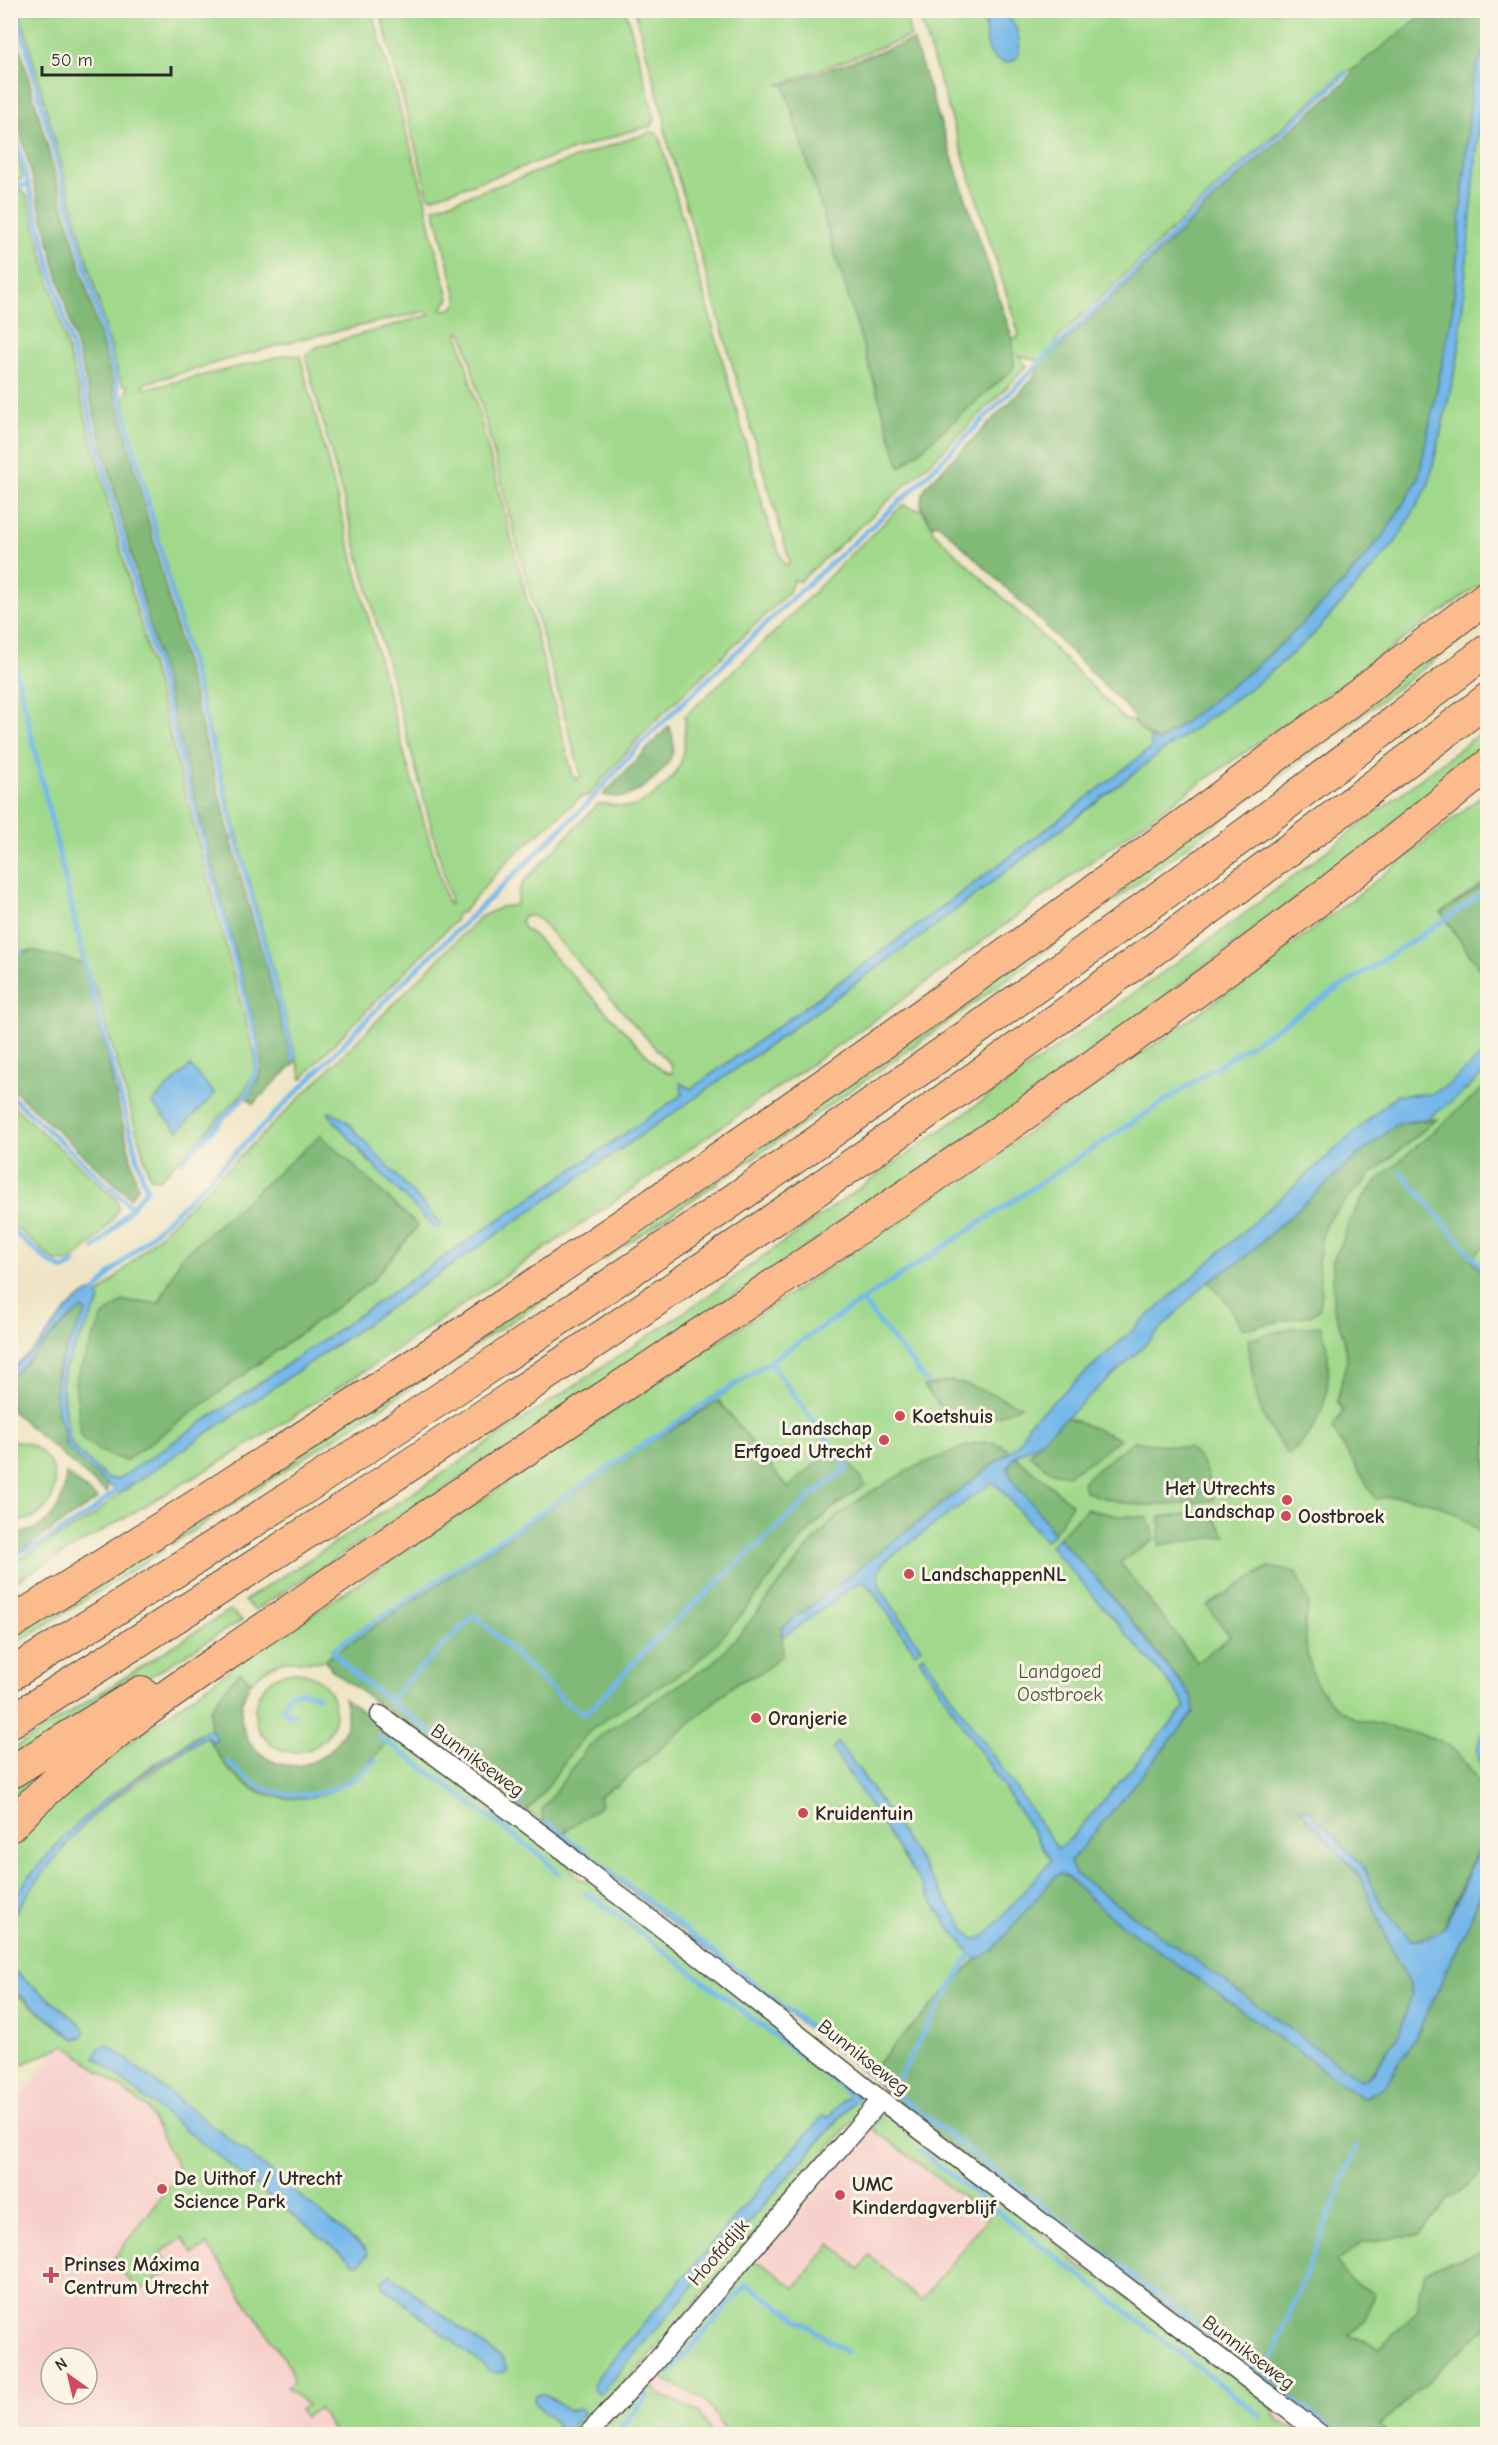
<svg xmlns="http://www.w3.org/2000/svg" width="1498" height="2445" viewBox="0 0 1498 2445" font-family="'Comic Neue',sans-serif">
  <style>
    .built { fill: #f7d0cc; fill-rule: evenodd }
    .green { fill: #a1d98c; stroke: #66825c; stroke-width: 1.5; fill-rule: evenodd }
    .forest { fill: #80b978; stroke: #567252; stroke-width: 1.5 }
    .water { fill: #74b8ea; stroke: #50728a; stroke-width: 1.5 }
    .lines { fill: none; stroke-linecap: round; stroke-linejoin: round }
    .stream { stroke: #74b8ea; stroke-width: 5 }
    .minor-casing { stroke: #484742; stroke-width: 21 }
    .motorway-casing { stroke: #484742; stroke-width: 34 }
    .minor { stroke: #fff; stroke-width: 18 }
    .motorway { stroke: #fbbb8d; stroke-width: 32 }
    .poi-dot { fill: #d1495b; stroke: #fcf5e5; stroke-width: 2 }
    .labels { text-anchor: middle; stroke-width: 6; stroke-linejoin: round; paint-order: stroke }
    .poi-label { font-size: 20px; font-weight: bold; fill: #2b2b2b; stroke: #fcf5e5; text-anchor: start }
    .park-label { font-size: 20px; fill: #485643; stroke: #fcf5e5 }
    .street-label { font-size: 20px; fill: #2b2b2b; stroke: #fcf5e5 }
  </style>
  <rect width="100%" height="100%" fill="#fcf5e5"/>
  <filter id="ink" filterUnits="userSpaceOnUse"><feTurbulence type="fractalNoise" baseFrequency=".0167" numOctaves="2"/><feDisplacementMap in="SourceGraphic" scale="12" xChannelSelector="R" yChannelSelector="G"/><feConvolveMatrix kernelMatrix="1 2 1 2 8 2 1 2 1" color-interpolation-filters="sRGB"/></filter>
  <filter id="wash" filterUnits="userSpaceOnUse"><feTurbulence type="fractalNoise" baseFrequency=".008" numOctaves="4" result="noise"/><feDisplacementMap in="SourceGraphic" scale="24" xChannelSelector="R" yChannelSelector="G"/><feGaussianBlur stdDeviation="1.35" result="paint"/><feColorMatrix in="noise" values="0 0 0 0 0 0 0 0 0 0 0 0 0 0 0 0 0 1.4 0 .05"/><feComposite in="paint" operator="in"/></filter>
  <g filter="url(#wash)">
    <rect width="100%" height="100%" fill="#efe5c6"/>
    <path class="built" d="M 85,2015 L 621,2422 L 883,2114 L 1310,2434 L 11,2434 L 10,2111 ZM 51,2358 L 87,2358 L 87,2394 L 51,2394 Z"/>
    <path class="green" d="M 20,11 L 372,11 L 425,199 L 433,239 L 449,298 L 441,310 L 451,309 L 457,304 L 457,297 L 434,208 L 632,138 L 653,132 L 659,135 L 769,526 L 783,562 L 788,566 L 790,562 L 665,133 L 665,121 L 635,11 L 904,11 L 911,36 L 778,85 L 784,85 L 901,467 L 1014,366 L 1012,337 L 1016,339 L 1019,334 L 918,11 L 1428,11 L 1351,71 L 1346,71 L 1224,180 L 1056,340 L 1055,347 L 1042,362 L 1018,355 L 1027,366 C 956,443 876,511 799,582 L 794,579 L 789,592 L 646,730 L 588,796 L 581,797 L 506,862 L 463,912 L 457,914 L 455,921 L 327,1051 L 302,1079 L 124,405 L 124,398 L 129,388 L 122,383 L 119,377 ZM 426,311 L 429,313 L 429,315 L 317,347 L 305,355 L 451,900 L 450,905 L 447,901 L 403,750 L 300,356 L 286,355 L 147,389 L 143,386 L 145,383 L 297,340 ZM 460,331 L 463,333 L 520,555 L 581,775 L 577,780 L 573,776 L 458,334 Z
      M 380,11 L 626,11 L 655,119 L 652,126 L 630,131 L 431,198 L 428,195 Z
      M 1487,77 L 1487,579 L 1293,719 L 1157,813 L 894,1006 L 630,1191 L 366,1370 L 232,1455 L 11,1584 L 11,1561 L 26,1556 L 92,1517 L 120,1493 L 695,1098 L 927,932 L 1160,753 L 1263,679 L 1312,636 L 1428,487 L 1458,357 L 1479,126 L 1483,90 Z
      M 10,129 L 22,173 L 22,179 L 11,185 Z
      M 21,190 L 27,196 L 255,1056 L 255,1072 L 242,1094 L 160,1179 L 150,1178 L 95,986 L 88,976 L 85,964 L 35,951 L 11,951 L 10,193 Z
      M 903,505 L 914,509 L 921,509 L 932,525 L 933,532 L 1026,620 L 1125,720 L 1134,722 L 1151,739 L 1151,748 C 1001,866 846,978 691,1089 L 681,1084 L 683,1094 L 119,1479 L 108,1479 L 74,1448 L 70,1440 L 65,1412 L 62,1385 L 65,1367 L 91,1315 L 98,1305 L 100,1300 L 98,1295 L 314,1084 L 480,917 L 501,907 L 516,905 L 519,890 L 526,879 L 598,804 C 609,802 619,808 630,807 C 639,805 648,799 655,794 C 687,769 684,753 685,716 L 780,627 L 849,556 ZM 524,916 L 533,916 L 539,919 L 672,1066 L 672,1074 L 660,1069 L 536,937 L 524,928 L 521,921 ZM 346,1120 L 371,1150 L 395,1186 L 361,1154 ZM 418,1226 L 371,1282 L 125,1461 L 123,1301 L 159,1303 L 181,1257 Z
      M 1487,602 L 1487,620 C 1333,737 1178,855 1021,969 C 744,1170 458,1358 171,1545 L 162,1537 Z
      M 1487,728 L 1487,745 L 1375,840 L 1023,1101 L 498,1454 L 255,1610 L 244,1601 L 416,1491 L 695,1305 L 1231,924 Z
      M 1487,791 L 1487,880 L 1441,913 L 1487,900 L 1487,2434 L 1332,2434 L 333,1661 L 758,1371 L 715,1395 L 488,1551 L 325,1660 C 312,1665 303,1660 290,1661 C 274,1661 263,1672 251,1682 L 241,1672 L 210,1709 L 210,1728 C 132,1775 61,1828 11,1904 L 11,1847 L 27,1827 L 105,1760 L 268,1642 L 281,1636 C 507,1480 737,1331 963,1177 C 1142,1055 1321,930 1487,791 Z
      M 10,1103 L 116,1199 L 119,1208 C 109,1228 87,1250 69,1262 L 55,1261 L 11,1223 Z
      M 10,1441 C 71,1442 68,1525 11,1521 Z
      M 154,1543 L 164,1550 L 11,1647 L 11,1634 Z
      M 230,1610 L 242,1620 L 11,1762 L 11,1750 Z
      M255 1712a40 40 0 1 1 80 0a40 40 0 1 1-80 0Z
      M 394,1735 L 558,1853 L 580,1879 L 593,1883 L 864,2094 L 867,2103 L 859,2114 L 615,2396 C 582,2408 599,2414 582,2434 L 565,2434 L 584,2412 L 578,2409 L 568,2411 L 545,2394 L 534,2401 C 539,2411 553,2415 557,2426 L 550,2434 L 336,2434 L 318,2408 L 305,2417 L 300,2410 L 307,2405 L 287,2388 L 293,2381 L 290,2367 L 207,2245 L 193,2254 L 183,2238 L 161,2252 L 172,2269 L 139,2291 L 112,2261 L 180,2172 L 147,2108 L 65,2045 L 12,2069 L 11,2077 L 11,1999 L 17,1995 L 67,2034 L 75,2039 L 81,2038 L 77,2021 L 11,1968 L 11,1919 L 37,1879 L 79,1830 L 102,1807 L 206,1736 C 218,1751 229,1772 244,1783 C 254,1791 269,1796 283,1797 C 335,1803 362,1770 394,1735 ZM 138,2092 L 218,2130 L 366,2250 L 367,2255 L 249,2179 ZM 858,2093 L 860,2095 L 601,2392 L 825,2116 L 828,2119 L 844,2099 ZM 390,2275 L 503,2360 L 506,2367 L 382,2281 Z
      M 89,1740 L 11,1811 L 11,1789 Z
      M 886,2111 L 1064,2250 C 1072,2262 1085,2272 1099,2276 L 1274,2409 C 1274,2425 1297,2428 1308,2434 L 1292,2434 L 1288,2432 L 1285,2434 L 727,2434 C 720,2424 714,2411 705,2402 C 692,2389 666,2388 658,2370 L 750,2260 L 763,2264 L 795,2288 L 831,2244 L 859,2269 L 870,2256 L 921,2301 L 988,2217 L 871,2127 Z
      M 646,2383 L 651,2384 L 659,2394 L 699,2413 L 713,2434 L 599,2434 Z"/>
    <path class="forest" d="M 10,11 L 111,377 L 243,885 L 292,1060 L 294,1063 L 297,1061 L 253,1104 L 246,1097 C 261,1079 264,1065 259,1042 L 11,97 Z
      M 1428,11 L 1487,11 L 1487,39 L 1472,84 L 1452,317 L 1418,480 L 1386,532 L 1346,580 L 1303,624 L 1257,666 L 1160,741 C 1145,737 1136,725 1130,711 L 1024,605 L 941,526 L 937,523 L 932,525 C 922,510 916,502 927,485 L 1032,380 L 1042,362 L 1055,347 L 1059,348 L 1228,186 L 1347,80 L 1352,74 L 1351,71 Z
      M 913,40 L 1012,337 L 1014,366 L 1011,371 L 900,468 L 784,85 Z
      M 669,726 C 673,735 675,745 672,755 C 667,770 638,795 622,797 C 616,798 609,796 603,795 Z
      M 1487,883 L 1487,980 L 1441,913 Z
      M 35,951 L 85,964 L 138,1188 L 130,1198 L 11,1088 L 11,955 Z
      M 1487,1085 L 1487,1244 L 1471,1259 L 1487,1278 L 1487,1540 C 1460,1509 1417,1491 1376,1499 L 1332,1428 L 1343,1411 L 1337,1401 L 1347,1359 L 1344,1339 L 1333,1306 L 1333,1260 L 1344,1238 L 1348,1223 L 1361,1200 L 1379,1179 Z
      M 1437,1119 L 1369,1176 L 1327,1221 L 1321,1240 L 1318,1264 L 1322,1293 L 1320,1308 L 1312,1315 L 1243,1329 L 1226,1301 L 1208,1281 L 1239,1262 L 1355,1158 L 1397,1124 Z
      M 321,1135 L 418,1226 L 371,1282 L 125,1461 L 100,1451 L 81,1437 L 75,1381 L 103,1316 L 123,1301 L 159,1303 L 181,1257 Z
      M 82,1308 L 87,1312 L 62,1358 L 56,1375 L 58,1411 L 64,1432 L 65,1445 L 108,1485 L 106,1493 L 11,1410 L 11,1378 L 62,1325 Z
      M 1320,1326 C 1334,1354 1330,1400 1314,1427 C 1308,1437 1298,1446 1289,1455 C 1254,1413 1255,1392 1248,1340 L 1290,1328 Z
      M 951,1381 C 975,1385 998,1398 1021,1406 L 969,1428 L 946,1414 L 924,1386 Z
      M 719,1401 L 788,1488 L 821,1459 L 818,1454 L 827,1446 C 845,1453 854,1469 865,1485 C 851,1495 837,1504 825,1515 C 782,1556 752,1608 710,1650 C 676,1683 629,1699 593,1729 C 566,1751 553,1786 528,1810 L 522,1811 L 332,1670 L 325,1660 L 639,1449 Z
      M 1066,1417 L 1120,1439 L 1089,1462 L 1068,1475 L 1052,1472 L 1029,1455 L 1047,1434 Z
      M 1133,1441 L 1188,1448 C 1206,1460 1209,1480 1214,1500 C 1165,1507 1134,1510 1086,1492 L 1082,1482 Z
      M 989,1442 L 999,1444 L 1010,1451 L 782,1628 L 783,1654 L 762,1672 L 735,1684 L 616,1787 L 614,1786 L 599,1797 L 601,1805 L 560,1836 L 560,1844 L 543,1828 L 542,1810 L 587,1748 L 604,1733 L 713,1663 L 744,1629 L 806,1550 L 835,1518 L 864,1496 L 910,1469 L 974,1443 Z
      M 1015,1456 L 1072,1504 L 1054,1534 C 1046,1523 1039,1511 1030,1501 C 1020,1490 1011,1483 1008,1468 Z
      M 66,1473 L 98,1499 L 23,1549 L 11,1554 L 11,1534 C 48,1532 64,1509 66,1473 Z
      M 1086,1509 L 1119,1516 L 1147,1517 L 1155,1539 L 1120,1562 L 1197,1662 L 1230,1636 L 1207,1606 L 1268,1567 L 1296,1572 L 1309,1604 L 1305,1624 L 1307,1653 L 1315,1681 L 1327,1698 L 1343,1712 L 1356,1719 L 1434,1738 L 1451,1747 L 1468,1766 L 1487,1797 L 1487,1826 L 1443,1929 L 1427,1938 L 1411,1940 L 1382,1906 L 1363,1866 L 1310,1811 L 1308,1818 L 1361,1877 L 1391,1948 L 1410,1984 L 1412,1994 L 1400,2032 L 1368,2078 L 1361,2080 L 1356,2077 L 1074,1873 L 1069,1862 L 1194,1712 L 1180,1682 L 1098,1580 L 1058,1538 Z
      M 1210,1511 L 1226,1536 L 1159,1545 L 1160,1517 Z
      M 240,1672 L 251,1682 C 214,1741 290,1797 335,1745 C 347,1732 350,1714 344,1698 L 394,1735 C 379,1751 364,1771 345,1784 C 310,1807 258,1802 230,1771 C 221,1761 214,1747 206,1736 L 217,1739 C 197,1711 222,1694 240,1672 Z
      M 1060,1874 L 1067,1877 L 1109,1915 L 1363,2098 L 1385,2086 L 1417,2035 L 1469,1923 L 1487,1876 L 1487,2166 L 1468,2186 L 1447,2200 L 1419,2235 L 1363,2242 L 1336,2262 L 1350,2280 L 1374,2293 L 1366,2320 L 1349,2335 L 1380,2348 L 1416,2312 L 1425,2272 L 1450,2261 L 1487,2251 L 1487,2326 L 1379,2426 L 1390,2434 L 1327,2434 L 894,2103 L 868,2073 L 1056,1875 Z"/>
    <path class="water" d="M 998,12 C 1015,14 1025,45 1016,58 C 1013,62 1008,63 1004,62 C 986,61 984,32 986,19 L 990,14 Z
      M 1487,39 L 1487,77 L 1483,90 L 1479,126 L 1458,357 L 1428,487 L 1395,543 L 1312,636 L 1263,679 L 1160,753 L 927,932 L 695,1098 L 120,1493 L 108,1485 L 70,1451 C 63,1443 66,1439 64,1430 C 62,1423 58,1416 57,1408 C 51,1366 69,1346 86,1312 L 82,1308 L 62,1325 L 11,1378 L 11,1370 C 20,1361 30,1353 39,1344 C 52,1329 75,1294 95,1291 L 100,1300 L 65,1367 L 62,1385 L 65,1412 L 70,1440 L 74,1448 L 108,1479 L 119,1479 L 683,1094 L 680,1083 L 691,1089 C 846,978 1001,866 1151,748 L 1151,739 L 1160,741 L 1257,666 L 1303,624 L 1346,580 L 1386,532 L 1418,480 L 1452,317 L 1472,84 Z
      M 1487,1051 L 1487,1070 L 1459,1096 L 1429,1118 L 1397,1124 L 1355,1158 L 1239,1262 L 1208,1281 L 1134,1356 L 1037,1444 L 1015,1456 L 1008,1468 C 1011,1483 1020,1490 1030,1501 C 1039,1511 1046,1523 1054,1534 L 1045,1541 L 998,1486 L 991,1483 L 884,1562 L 878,1572 L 880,1588 L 921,1648 L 915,1653 L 872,1590 L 862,1581 L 786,1635 L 782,1635 L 782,1628 L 1018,1445 L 1030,1422 L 1396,1095 L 1431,1094 L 1448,1085 Z
      M 190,1066 L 215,1094 L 178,1131 L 152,1103 Z
      M 331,1112 L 345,1120 L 441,1224 L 440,1227 L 433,1227 C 398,1189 360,1154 328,1113 Z
      M 1058,1538 L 1098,1580 L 1180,1682 L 1192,1697 L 1194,1712 L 1070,1862 L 1074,1873 L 1361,2080 L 1368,2078 L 1374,2071 L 1400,2032 L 1412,1994 L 1410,1984 L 1391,1948 L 1361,1877 L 1298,1807 L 1310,1811 L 1363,1866 L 1382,1906 L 1411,1940 C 1421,1942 1434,1935 1442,1929 C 1449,1923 1482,1841 1487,1826 L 1487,1876 L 1469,1923 L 1417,2035 L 1385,2086 L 1363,2098 L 1109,1915 L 1067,1877 L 1061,1874 L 1056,1875 L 993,1950 L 976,1960 L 949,1927 L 832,1748 L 838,1743 L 860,1771 L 971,1938 L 979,1939 L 986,1935 L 1051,1860 L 919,1658 L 923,1655 L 1058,1849 L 1070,1839 L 1185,1707 L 1180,1696 L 1050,1546 Z
      M 210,1728 L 217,1739 L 214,1743 L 206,1736 C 170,1759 131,1781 100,1809 C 65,1842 37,1879 11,1919 L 11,1904 L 28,1878 L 65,1835 L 108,1797 Z
      M 1482,1733 L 1487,1734 L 1487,1778 C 1479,1759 1473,1753 1482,1733 Z
      M 10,1968 L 77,2021 L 85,2030 L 84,2035 L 75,2039 L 20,1995 L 11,1999 Z
      M 107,2044 L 261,2164 L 366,2250 L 367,2255 L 360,2263 L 355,2264 L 142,2096 L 95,2057 L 99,2048 Z
      M 858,2093 L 860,2094 L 601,2393 L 595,2392 L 593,2385 L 597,2378 L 794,2148 L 824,2115 L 828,2118 L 844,2099 Z
      M 390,2275 L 503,2360 L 506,2367 L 505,2372 L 493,2373 L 384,2287 L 382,2281 Z
      M 540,2394 L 545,2394 L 568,2411 L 581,2408 L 584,2412 L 565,2434 L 550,2434 L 557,2426 C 553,2415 539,2411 534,2401 L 535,2396 Z"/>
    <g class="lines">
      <path class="stream" d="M 16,10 L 115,377 L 294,1059
        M 10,115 L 257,1044 C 258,1065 257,1078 245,1096 L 182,1161
        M 10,189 L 28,184
        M 10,644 L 84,960 L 143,1179 L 147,1189 L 106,1237 L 94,1248
        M 10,953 L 21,952
        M 10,1095 L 127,1203 L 133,1207
        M 1401,1172 L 1488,1275
        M 10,1229 L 52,1264 L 64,1269 L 75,1263
        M 91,1297 L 111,1273 L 182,1206 L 307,1082 L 392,993 L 587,804 L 641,743 L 799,592 L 909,493 L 1059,344 L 1224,185 L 1346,74
        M 862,1301 L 927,1382
        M 10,1557 L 40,1544 L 90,1513 L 120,1487
        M 391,1701 L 404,1684 L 475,1615 L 562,1699 L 583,1714 L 594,1706 L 650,1645 L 810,1497 L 848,1468 L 770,1362
        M 294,1714 L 287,1714 L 283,1709 L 288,1695 L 300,1691 L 318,1696
        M 379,1737 L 413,1760 L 545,1859 L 559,1874
        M 228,1762 C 235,1768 241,1775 249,1780 C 277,1800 316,1799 346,1783 C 357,1778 366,1768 375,1760
        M 522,1802 L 352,1672 L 332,1650 L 1227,1060 L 1445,920 L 1488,889
        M 548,1823 L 866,2071 L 1338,2434
        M 585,1894 L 596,1899 L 843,2088 L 855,2100
        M 892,2091 L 933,2016 L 971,1954
        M 920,2151 L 1261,2416
        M 668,2373 L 747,2284 L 846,2352
        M 1264,2377 L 1357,2146
        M 615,2434 L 648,2396"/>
    </g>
  </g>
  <g filter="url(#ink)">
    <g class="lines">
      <g class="minor-casing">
        <path id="minor" d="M 380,1715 L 559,1847 L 583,1868 L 709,1964 L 881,2100 L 1320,2434
          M 588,2434 L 645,2373 L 881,2100"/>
      </g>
      <g class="motorway-casing">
        <path id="motorway" d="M 10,1624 C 168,1524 326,1424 482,1320 C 825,1091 1159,847 1488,596
          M 10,1675 C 425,1418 828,1141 1221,852 C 1311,787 1399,717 1488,650
          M 10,1722 C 518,1403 1013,1065 1488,699
          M 10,1773 L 141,1692
          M 10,1826 C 81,1751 170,1694 255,1635 C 355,1566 455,1496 557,1429 C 875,1218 1193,1009 1488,765"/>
      </g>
      <use href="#minor" class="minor"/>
      <use href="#motorway" class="motorway"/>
    </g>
  </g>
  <g class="poi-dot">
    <circle cx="900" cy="1416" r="6"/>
    <circle cx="884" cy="1440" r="6"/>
    <circle cx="1287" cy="1500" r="6"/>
    <circle cx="1286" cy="1516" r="6"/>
    <circle cx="909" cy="1574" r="6"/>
    <circle cx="756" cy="1718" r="6"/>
    <circle cx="803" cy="1813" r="6"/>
    <circle cx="162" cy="2189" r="6"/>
    <circle cx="840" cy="2195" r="6"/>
    <path d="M48 2266h6v6h6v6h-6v6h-6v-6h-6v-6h6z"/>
  </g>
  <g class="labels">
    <g class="poi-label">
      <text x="912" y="1423">Koetshuis</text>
      <text x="872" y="1435" text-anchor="end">Landschap<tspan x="872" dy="23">Erfgoed Utrecht</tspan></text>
      <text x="1275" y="1495" text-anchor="end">Het Utrechts<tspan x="1275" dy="23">Landschap</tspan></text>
      <text x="1298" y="1523">Oostbroek</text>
      <text x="921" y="1581">LandschappenNL</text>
      <text x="768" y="1725">Oranjerie</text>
      <text x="815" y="1820">Kruidentuin</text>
      <text x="174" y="2185">De Uithof / Utrecht<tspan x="174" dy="23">Science Park</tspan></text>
      <text x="852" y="2191">UMC<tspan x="852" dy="23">Kinderdagverblijf</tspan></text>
      <text x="64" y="2271">Prinses Máxima<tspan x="64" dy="23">Centrum Utrecht</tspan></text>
    </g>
    <g class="park-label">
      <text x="1060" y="1678">Landgoed<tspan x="1060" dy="23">Oostbroek</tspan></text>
    </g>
    <g class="street-label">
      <text transform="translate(478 1760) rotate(36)" y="7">Bunnikseweg</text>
      <text transform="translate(864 2057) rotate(38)" y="7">Bunnikseweg</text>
      <text transform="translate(718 2252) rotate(-49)" y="7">Hoofddijk</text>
      <text transform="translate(1249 2352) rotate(37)" y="7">Bunnikseweg</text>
    </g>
  </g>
  <rect width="1498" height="2445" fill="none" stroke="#fcf5e5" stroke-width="36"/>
  <g transform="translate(69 2376) rotate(326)"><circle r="28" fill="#fcf5e5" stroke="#a8a49b" stroke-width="1.5"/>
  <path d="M0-4.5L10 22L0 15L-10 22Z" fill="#d1495b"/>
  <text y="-9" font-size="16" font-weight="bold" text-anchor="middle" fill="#2b2b2b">N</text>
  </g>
  <path d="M42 66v9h129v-9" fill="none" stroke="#2b2b2b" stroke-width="3"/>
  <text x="51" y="66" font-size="18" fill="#2b2b2b" stroke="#fcf5e5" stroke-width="4.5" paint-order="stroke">50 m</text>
</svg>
